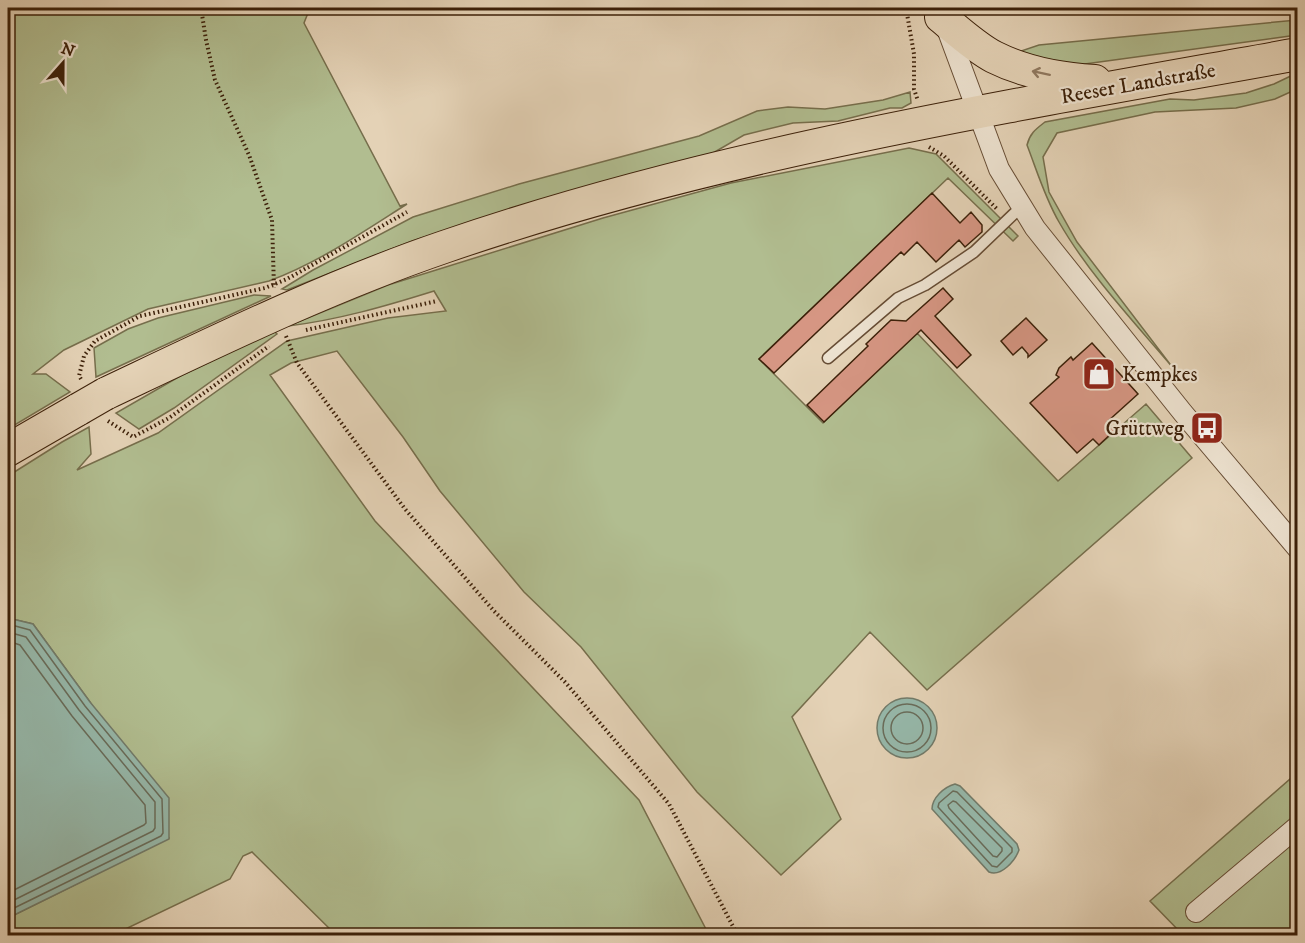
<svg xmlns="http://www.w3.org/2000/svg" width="1305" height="943" viewBox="0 0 1305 943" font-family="'IM FELL DW Pica',serif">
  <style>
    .green { fill: #b1bd90; stroke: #766e4c; stroke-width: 1.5 }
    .water { fill: #96b8aa; stroke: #727b6a; stroke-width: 1.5 }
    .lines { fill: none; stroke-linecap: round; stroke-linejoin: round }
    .shore { stroke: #696c5a; stroke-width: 1.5 }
    .building { fill: #d69683; stroke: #3c2009; stroke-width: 1.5 }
    .service-casing { stroke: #664c34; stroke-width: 13 }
    .minor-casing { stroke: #664c34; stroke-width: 22 }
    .primary-casing { stroke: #3c2009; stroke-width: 34 }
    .path { stroke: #3c2009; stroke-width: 4; stroke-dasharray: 1.5 3; stroke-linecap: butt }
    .service { stroke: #ede2d0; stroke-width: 10 }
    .minor { stroke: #ede2d0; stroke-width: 20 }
    .primary { stroke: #e4d2b6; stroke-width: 32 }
    .primary-bridge-casing { stroke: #3c2009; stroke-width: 34; stroke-linecap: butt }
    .primary-bridge { stroke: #e4d2b6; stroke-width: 32 }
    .oneway { stroke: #907960 }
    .labels { text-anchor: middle; stroke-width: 4.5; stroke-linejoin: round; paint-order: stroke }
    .street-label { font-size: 21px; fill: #3c2009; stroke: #ede2d0 }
    .poi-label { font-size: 21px; fill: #3c2009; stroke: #ede2d0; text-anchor: start }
  </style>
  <rect width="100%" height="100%" fill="#e4d2b6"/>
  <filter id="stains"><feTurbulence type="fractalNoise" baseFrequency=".00333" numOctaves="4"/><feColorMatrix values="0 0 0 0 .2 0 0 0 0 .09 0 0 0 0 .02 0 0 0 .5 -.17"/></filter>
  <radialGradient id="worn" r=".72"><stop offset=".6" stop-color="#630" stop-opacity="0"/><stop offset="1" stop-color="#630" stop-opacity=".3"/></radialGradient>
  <path class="green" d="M 8,8 L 310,8 L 304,23 L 400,206 L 407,204 C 363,232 318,263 269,281 L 148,309 L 64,350 L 33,374 L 46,374 L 70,392 L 8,429 Z
    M 1297,20 L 1297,35 L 1070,66 L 1009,55 L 1039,45 Z
    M 1297,73 L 1297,89 L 1275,99 L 1236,108 L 1155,112 L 1057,133 L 1043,157 L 1049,192 L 1077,242 L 1173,368 C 1135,323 1088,273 1059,222 C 1045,198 1037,171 1027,145 C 1030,133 1036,129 1045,122 L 1170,99 L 1194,100 L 1246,93 L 1274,84 Z
    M 910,92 L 911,103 L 902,108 L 890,108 L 838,121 L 793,123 L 744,135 L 713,153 L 527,205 L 412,241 L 287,290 L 282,289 L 313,270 L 413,217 L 519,184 L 699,136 L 757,111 L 788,107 L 825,109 L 883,100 Z
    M 909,148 L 936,154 L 1018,236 L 1013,241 L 948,178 L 759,359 L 823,423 L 917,333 L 1058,481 L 1146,404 L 1192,458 L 927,690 L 870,632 L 792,717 L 841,819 L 781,875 L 697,792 L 581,647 L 524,592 L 440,491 L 403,437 L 337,351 L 291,363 L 270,375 L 375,521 L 639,800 L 709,935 L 336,935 L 252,852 L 243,856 L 230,879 L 113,935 L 8,935 L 8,918 L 169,838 L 90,702 L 33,624 L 8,618 L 8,476 L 62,442 L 89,427 L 91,454 L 77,470 L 158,433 L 287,341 L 388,318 L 446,311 L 434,291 C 386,306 338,320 288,326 L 388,285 L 603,218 L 731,183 Z
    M 254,295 L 271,296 L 96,377 L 94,348 L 128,329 L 158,318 Z
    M 274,331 L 277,334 L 174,408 L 139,429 L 116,413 L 182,375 Z
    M 1297,773 L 1297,935 L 1183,935 L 1150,901 Z"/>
  <path class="water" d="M 8,618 L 33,624 L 90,702 L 169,798 L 169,839 L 8,918 Z
    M877 728a30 30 0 1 1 60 0a30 30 0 1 1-60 0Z
    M 955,784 L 960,786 L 1017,844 L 1019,850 C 1015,861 1001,877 989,872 L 932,809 C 932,798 944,787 955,784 Z"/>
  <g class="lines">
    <path class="shore" d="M 8,624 L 30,630 L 85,706 L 162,799 L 163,833 L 161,836 L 8,911
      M 8,632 L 26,637 L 79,710 L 155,802 L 155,828 L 153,831 L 8,903
      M 8,641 L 20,645 L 72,716 L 145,805 L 146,823 L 144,825 L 8,893
      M883 728a24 24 0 1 1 48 0a24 24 0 1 1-48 0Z
      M891 728a16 16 0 1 1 32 0a16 16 0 1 1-32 0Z
      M 953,791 L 957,792 L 1012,848 L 1012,852 L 997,867 L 992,866 L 938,807 L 939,803 Z
      M 953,801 L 956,802 L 1002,848 L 1002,851 L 997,857 L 993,856 L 949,808 L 948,805 Z"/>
  </g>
  <path class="building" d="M 932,193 L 960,223 L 971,212 L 982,225 L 982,232 L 965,247 L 959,240 L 936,262 L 917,242 L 904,255 L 901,252 L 774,373 L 759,359 Z
    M 943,288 L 953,299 L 935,316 L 971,355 L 957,368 L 921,330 L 824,422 L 807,405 L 868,346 L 866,344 L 891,320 L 906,321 Z
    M 1026,318 L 1047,340 L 1028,357 L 1028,354 L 1022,347 L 1013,355 L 1001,341 Z
    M 1092,343 L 1138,394 L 1107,422 L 1115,430 L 1099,445 L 1093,439 L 1077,453 L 1030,403 L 1059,377 L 1056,375 L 1059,368 L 1071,357 L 1073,360 Z"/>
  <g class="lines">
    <g class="service-casing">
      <path id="service" d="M 828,358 L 898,298 L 925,285 L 974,252 L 1022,206"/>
    </g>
    <g class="minor-casing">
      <path id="minor" d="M 946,26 L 999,169 L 1035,228 L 1183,413 L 1298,549
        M 1196,912 L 1298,826"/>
    </g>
    <g class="primary-casing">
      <path id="primary" d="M 941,17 C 958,31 975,47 994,57 C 1026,73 1060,79 1095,81
        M 105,394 C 217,341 327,287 444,247 C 720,152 1011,106 1298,54
        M 8,450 L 79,409"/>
    </g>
    <path class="path" d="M 201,8 L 206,40 L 215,80 L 249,155 L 272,220 L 274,288
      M 906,8 L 914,54 L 914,89 L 918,101
      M 929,147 L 944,156 L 998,210
      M 306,330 L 437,301
      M 286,336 L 297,363 L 405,509 L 494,611 L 565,682 L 669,804 L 738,936
      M 81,379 L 79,376 L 84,356 L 95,341 L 140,316 L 265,288 L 287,279 L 407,212
      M 108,421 L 133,437 L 169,418 L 269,346"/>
    <use href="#service" class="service"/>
    <use href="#minor" class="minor"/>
    <use href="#primary" class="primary"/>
    <g class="primary-bridge-casing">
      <path id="primary-bridge" d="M 79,409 L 105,394"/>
    </g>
    <use href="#primary-bridge" class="primary-bridge"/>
  </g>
  <defs><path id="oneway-shaft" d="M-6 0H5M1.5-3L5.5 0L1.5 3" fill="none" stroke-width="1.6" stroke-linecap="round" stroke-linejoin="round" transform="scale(1.5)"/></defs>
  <use class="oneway" href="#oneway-shaft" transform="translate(1041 73) rotate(-168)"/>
  <defs>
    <g id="shop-square" transform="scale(1.725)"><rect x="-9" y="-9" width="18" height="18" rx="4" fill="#8f2418" stroke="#ede2d0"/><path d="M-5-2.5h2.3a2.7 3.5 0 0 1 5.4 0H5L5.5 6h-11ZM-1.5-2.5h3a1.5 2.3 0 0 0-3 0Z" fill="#fff"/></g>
    <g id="bus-square" transform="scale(1.725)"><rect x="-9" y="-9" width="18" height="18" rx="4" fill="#8f2418" stroke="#ede2d0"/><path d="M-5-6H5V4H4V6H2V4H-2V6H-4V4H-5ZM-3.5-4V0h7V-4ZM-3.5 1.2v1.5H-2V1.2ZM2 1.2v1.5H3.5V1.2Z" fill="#fff"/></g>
  </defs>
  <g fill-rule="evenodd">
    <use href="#shop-square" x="1099" y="374"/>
    <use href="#bus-square" x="1207" y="428"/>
  </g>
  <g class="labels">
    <g class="street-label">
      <text transform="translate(1138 83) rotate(-10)" y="7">Reeser Landstraße</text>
    </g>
    <g class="poi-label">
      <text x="1122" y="381">Kempkes</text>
      <text x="1184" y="435" text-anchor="end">Grüttweg</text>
    </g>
  </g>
  <rect width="1305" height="943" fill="none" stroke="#e4d2b6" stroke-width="30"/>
  <rect x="9" y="9" width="1287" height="925" fill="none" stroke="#3c2009" stroke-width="3"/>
  <rect x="15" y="15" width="1275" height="913" fill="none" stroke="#3c2009" stroke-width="1.5"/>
  <g transform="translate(63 63) rotate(21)" stroke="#ede2d0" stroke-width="4.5" paint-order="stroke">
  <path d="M0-4.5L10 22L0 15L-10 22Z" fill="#3c2009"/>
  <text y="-9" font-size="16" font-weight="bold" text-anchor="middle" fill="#3c2009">N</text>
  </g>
  <rect width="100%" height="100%" filter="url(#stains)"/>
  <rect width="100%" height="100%" fill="url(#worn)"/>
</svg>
